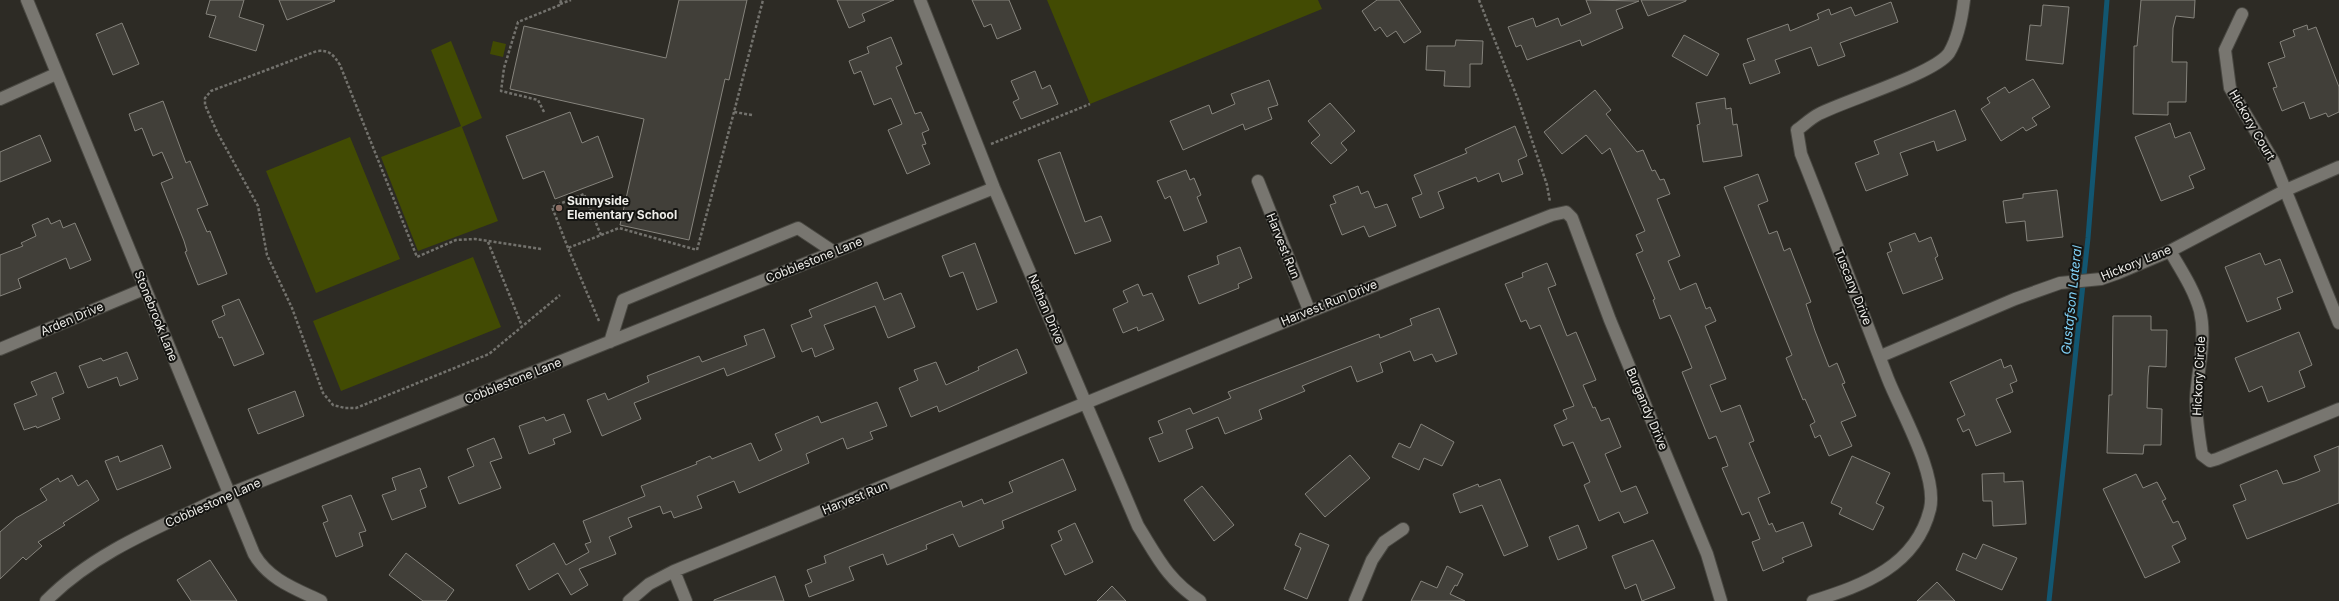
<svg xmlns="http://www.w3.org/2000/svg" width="2339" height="601" viewBox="0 0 2339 601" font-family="Inter,sans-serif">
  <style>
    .green { fill: #424b03 }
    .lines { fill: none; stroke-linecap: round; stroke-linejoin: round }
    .stream { stroke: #125671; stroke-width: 5 }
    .building { fill: #413f39; stroke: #86847d }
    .minor-casing { stroke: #494842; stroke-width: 14 }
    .path { stroke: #73726d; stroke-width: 2.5; stroke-dasharray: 3 2; stroke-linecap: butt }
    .minor { stroke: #787670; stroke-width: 12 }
    .education-dot { fill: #8d6e63; stroke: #141411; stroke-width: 1.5 }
    .labels { text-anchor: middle; stroke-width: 4; stroke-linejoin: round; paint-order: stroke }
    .street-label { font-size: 12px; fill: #edece8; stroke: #141411 }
    .poi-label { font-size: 12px; font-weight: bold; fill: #edece8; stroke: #141411; text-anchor: start }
    .water-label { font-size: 13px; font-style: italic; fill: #80d1f7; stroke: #141411 }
  </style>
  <rect width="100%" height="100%" fill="#2d2b25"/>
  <path class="green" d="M 1047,0 L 1318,0 L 1322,9 L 1090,104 Z
    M 451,41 L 482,118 L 462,127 L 498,221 L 418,251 L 381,157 L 461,126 L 431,50 Z
    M 493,41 L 506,44 L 503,57 L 490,54 Z
    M 350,137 L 400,259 L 316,293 L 266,171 Z
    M 473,257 L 501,327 L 341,391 L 313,321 Z"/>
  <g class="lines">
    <path class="stream" d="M 2049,601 L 2088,238 L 2107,0"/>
  </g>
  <path class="building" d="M 210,0 L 244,0 L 239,17 L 264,25 L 256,51 L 209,37 L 216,16 L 206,14 Z
    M 279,0 L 334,0 L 335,1 L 287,20 Z
    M 679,0 L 747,0 L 729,80 L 725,79 L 689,240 L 620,225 L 644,119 L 510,89 L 524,26 L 666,58 Z
    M 837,0 L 894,0 L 862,14 L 865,21 L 849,28 Z
    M 972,0 L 1009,0 L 1021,29 L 997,39 L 991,24 L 984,27 Z
    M 1377,0 L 1399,0 L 1421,32 L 1404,43 L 1396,31 L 1387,37 L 1380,27 L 1375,31 L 1362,11 Z
    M 1586,0 L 1639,1 L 1616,10 L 1623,28 L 1582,46 L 1580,40 L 1527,60 L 1521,45 L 1516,47 L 1508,27 L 1533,18 L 1536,27 L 1558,18 L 1561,26 L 1591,13 Z
    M 1641,0 L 1686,0 L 1686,1 L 1648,16 Z
    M 2141,0 L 2195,0 L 2194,18 L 2176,16 L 2173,28 L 2172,62 L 2187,62 L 2186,102 L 2168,102 L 2168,115 L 2133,114 L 2134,46 L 2137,46 Z
    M 1891,2 L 1898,22 L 1840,43 L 1845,56 L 1818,66 L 1811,47 L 1775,60 L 1780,73 L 1750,84 L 1743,64 L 1755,60 L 1747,39 L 1788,24 L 1790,31 L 1819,19 L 1817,14 L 1829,9 L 1831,15 L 1851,7 L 1855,16 Z
    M 2043,5 L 2069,7 L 2063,64 L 2026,60 L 2030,25 L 2041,26 Z
    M 122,23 L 139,64 L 113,75 L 96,34 Z
    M 2307,25 L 2308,30 L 2316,27 L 2339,87 L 2339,112 L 2328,117 L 2326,113 L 2310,119 L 2304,102 L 2282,111 L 2273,88 L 2277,87 L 2268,63 L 2285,57 L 2280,42 L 2295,36 L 2293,30 Z
    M 1684,35 L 1719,54 L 1707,76 L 1672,56 Z
    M 891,37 L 902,64 L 896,67 L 915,114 L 921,112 L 929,130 L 922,133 L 926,144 L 922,145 L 930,164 L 907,174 L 888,130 L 902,124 L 891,98 L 874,105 L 861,71 L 854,74 L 849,61 L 869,53 L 867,47 Z
    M 1456,40 L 1483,41 L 1482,64 L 1470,64 L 1470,87 L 1444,86 L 1445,71 L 1426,70 L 1427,46 L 1455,46 Z
    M 1035,71 L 1042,89 L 1050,85 L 1058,104 L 1021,119 L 1013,102 L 1019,99 L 1011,81 Z
    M 2033,79 L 2050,107 L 2032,118 L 2037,125 L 2026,131 L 2023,127 L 2001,141 L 1981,109 L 1990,103 L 1987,98 L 2005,87 L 2009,93 Z
    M 1269,80 L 1278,105 L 1268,108 L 1272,119 L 1245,130 L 1243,124 L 1183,150 L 1170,121 L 1209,105 L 1212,114 L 1235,104 L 1231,94 Z
    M 1595,90 L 1611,110 L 1606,114 L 1637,152 L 1643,150 L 1652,171 L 1655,170 L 1660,180 L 1664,179 L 1670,194 L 1657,199 L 1680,256 L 1668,261 L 1680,290 L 1696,283 L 1706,309 L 1710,307 L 1716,321 L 1705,326 L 1726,379 L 1710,385 L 1721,412 L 1740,405 L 1754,441 L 1749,443 L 1770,493 L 1758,498 L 1769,525 L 1772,523 L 1776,532 L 1803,522 L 1812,546 L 1782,558 L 1784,562 L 1763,571 L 1752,542 L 1760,539 L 1749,512 L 1742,515 L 1722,468 L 1728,466 L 1716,436 L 1709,439 L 1682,372 L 1692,368 L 1679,336 L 1670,315 L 1660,319 L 1653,300 L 1655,299 L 1636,254 L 1643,251 L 1636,235 L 1645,231 L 1610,148 L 1602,154 L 1586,135 L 1562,154 L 1544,132 Z
    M 1725,98 L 1726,109 L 1731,108 L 1733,125 L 1737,124 L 1742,156 L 1703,162 L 1697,125 L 1700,124 L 1696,103 Z
    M 163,101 L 186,163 L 190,161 L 208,205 L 197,209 L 207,232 L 210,231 L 227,274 L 198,285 L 185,252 L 187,251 L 184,241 L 161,183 L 173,178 L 162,152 L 153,156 L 142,128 L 135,131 L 129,114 Z
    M 1330,103 L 1355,131 L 1341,143 L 1347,150 L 1331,164 L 1311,143 L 1320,135 L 1308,121 Z
    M 1955,110 L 1966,140 L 1937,151 L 1934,141 L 1900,153 L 1908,175 L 1866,191 L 1855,163 L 1879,154 L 1874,141 Z
    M 570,112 L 582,143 L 598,136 L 613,177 L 555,199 L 544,171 L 523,179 L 506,136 Z
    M 2170,123 L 2175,138 L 2190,132 L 2205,169 L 2189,176 L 2194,188 L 2161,201 L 2135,137 Z
    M 1515,126 L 1527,156 L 1518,160 L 1523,174 L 1502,182 L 1499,173 L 1478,182 L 1476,177 L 1438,192 L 1444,208 L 1420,218 L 1412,198 L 1422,194 L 1414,175 L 1467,153 L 1465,149 Z
    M 40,135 L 51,161 L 0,182 L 0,152 Z
    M 1060,152 L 1085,222 L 1101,216 L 1111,241 L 1075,254 L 1038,160 Z
    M 1186,170 L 1190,180 L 1194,178 L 1201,195 L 1197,197 L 1207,222 L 1184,231 L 1170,196 L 1165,199 L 1157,181 Z
    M 1758,174 L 1768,201 L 1758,205 L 1769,234 L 1777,231 L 1784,251 L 1790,248 L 1811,302 L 1806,304 L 1815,331 L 1829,367 L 1837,363 L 1845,383 L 1842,384 L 1856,416 L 1841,422 L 1852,446 L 1829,456 L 1820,435 L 1815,438 L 1810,425 L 1815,422 L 1805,399 L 1803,400 L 1786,358 L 1792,355 L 1724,187 Z
    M 1358,186 L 1361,194 L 1368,191 L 1375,208 L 1387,204 L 1396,226 L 1369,237 L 1364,226 L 1342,235 L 1330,205 L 1336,203 L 1333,196 Z
    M 2057,190 L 2063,237 L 2027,241 L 2025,221 L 2006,223 L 2003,201 L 2023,198 L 2023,194 Z
    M 48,218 L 51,224 L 60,220 L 63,228 L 75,223 L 91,260 L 70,269 L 66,258 L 18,279 L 21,288 L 0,296 L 0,255 L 23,246 L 21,243 L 36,236 L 32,225 Z
    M 1915,233 L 1919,242 L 1931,237 L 1938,256 L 1935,258 L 1943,279 L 1903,294 L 1887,253 L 1892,251 L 1889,243 Z
    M 975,243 L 997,302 L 977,310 L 963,272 L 950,277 L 942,256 Z
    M 1240,247 L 1252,278 L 1238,284 L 1239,288 L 1199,304 L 1188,276 L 1219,264 L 1217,256 Z
    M 2260,253 L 2265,265 L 2280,259 L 2293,292 L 2277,298 L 2281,309 L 2247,322 L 2225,267 Z
    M 1547,263 L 1556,285 L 1548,288 L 1567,336 L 1576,332 L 1596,380 L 1583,385 L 1593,408 L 1595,407 L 1601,421 L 1609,418 L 1621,447 L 1605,454 L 1621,492 L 1636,486 L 1648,513 L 1624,523 L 1619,512 L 1599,521 L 1584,485 L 1590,482 L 1573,442 L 1563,446 L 1554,425 L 1567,419 L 1563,410 L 1574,406 L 1540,325 L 1530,329 L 1526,320 L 1521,322 L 1505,284 L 1523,277 L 1522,273 Z
    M 877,282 L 884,300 L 901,293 L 915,327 L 888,338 L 875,306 L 824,325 L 834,349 L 815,357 L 812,348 L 802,352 L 791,325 L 812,317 L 809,310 Z
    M 1138,284 L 1143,296 L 1152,293 L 1164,320 L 1138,331 L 1137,327 L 1123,333 L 1113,309 L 1128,302 L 1123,291 Z
    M 239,299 L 264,354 L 234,366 L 222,337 L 219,338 L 212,321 L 225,315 L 222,306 Z
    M 1439,308 L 1457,354 L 1436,362 L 1432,354 L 1414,361 L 1410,351 L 1380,363 L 1383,372 L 1357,382 L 1351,366 L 1302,386 L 1305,391 L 1259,410 L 1262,419 L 1225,434 L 1218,417 L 1186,430 L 1193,448 L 1159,462 L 1149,438 L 1163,433 L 1158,421 L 1190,408 L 1193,414 L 1231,398 L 1228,392 L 1379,334 L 1380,338 L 1412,325 L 1410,319 Z
    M 2113,316 L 2151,316 L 2151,330 L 2167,330 L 2166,367 L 2149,366 L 2148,376 L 2147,408 L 2162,409 L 2161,445 L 2144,445 L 2143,454 L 2107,453 L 2109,395 L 2112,395 Z
    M 764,329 L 775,357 L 727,376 L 724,368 L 634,403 L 641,419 L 602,436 L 587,400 L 605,393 L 608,400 L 649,382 L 647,376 L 699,356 L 702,362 L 747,345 L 744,336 Z
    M 2299,332 L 2312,365 L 2299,371 L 2305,387 L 2268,402 L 2262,386 L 2249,392 L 2235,358 Z
    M 1017,349 L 1027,373 L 939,412 L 937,406 L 911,417 L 899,388 L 918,380 L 914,370 L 936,362 L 946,385 L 979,370 L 978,367 Z
    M 127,352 L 138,379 L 120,386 L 117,377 L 88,388 L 79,366 L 101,358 L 103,361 Z
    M 2001,359 L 2004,368 L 2011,365 L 2017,381 L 2010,384 L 2013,392 L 1996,399 L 2011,432 L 1976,446 L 1969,429 L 1963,432 L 1957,419 L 1965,415 L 1950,382 Z
    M 56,372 L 64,393 L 52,398 L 60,419 L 37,428 L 36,426 L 24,430 L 14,404 L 37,395 L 31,382 Z
    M 295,391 L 304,416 L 258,434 L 248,409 Z
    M 877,402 L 887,426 L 870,432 L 873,439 L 847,449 L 843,438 L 806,454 L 809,463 L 739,493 L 734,481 L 697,496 L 702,508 L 674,518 L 671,511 L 663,514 L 660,506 L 628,518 L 632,527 L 609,537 L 616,554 L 579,569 L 588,585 L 571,595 L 558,573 L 529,590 L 516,565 L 554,543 L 566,565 L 589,552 L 585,544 L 591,542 L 583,521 L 645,496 L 641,486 L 697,464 L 696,462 L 710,456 L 712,459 L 751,443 L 759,461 L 782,450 L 775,434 L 818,416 L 821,423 Z
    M 564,414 L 571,432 L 553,439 L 555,444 L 529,454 L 519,426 L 544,417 L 546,421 Z
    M 1421,424 L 1454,442 L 1442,466 L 1424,458 L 1419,470 L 1392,457 L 1399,443 L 1410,448 Z
    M 494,438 L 502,458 L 490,462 L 501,488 L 459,504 L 448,477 L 474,466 L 467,449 Z
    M 162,445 L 171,468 L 117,490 L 105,461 L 118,456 L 120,462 Z
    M 2339,446 L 2339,503 L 2247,539 L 2233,505 L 2246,500 L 2240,485 L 2277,470 L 2283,484 L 2295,481 L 2320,471 L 2314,456 Z
    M 1350,455 L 1370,478 L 1325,517 L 1305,494 Z
    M 1852,456 L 1890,473 L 1876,503 L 1884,507 L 1873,530 L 1839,514 L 1842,508 L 1831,503 Z
    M 1063,459 L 1076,490 L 1002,521 L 1004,528 L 959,547 L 953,534 L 926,545 L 927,549 L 887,565 L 883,554 L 849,567 L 854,580 L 809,597 L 805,585 L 812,582 L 807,570 L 826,563 L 824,556 L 961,501 L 963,507 L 982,499 L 984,504 L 1013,492 L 1009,482 Z
    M 420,468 L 427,487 L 420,490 L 426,507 L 392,520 L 382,495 L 396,490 L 392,478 Z
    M 2004,473 L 2004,482 L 2023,481 L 2026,524 L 1993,526 L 1992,501 L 1983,501 L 1982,474 Z
    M 2136,474 L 2143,488 L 2157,482 L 2166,499 L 2162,501 L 2173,523 L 2178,521 L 2186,539 L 2172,546 L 2180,562 L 2145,578 L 2103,489 Z
    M 72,475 L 78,486 L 87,480 L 99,500 L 63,523 L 65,525 L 38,542 L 42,546 L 26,560 L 23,557 L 0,579 L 0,532 L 16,518 L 47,500 L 40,489 L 58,478 L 60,482 Z
    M 1500,479 L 1528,546 L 1504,556 L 1482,505 L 1460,513 L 1453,494 L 1478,484 L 1479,487 Z
    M 1202,486 L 1234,525 L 1214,541 L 1184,500 Z
    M 351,495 L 366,531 L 359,533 L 363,546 L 336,557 L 323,523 L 328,521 L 322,506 Z
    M 1075,523 L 1093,562 L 1065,575 L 1051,545 L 1062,540 L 1058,531 Z
    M 1578,525 L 1587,548 L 1558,560 L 1549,537 Z
    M 1300,533 L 1329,545 L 1307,599 L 1284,589 L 1301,548 L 1295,545 Z
    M 1653,540 L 1675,588 L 1642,601 L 1636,584 L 1625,589 L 1612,556 Z
    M 1983,544 L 2017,558 L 2002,590 L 1956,570 L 1963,553 L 1976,559 Z
    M 406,553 L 454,590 L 446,601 L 423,601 L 389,575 Z
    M 210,560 L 237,601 L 191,601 L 177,580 Z
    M 1447,566 L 1463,574 L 1457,586 L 1455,585 L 1450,594 L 1465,601 L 1411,601 L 1421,581 L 1437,588 Z
    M 775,576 L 784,601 L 714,601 L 714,600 Z
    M 1937,582 L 1955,601 L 1917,601 Z
    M 1112,586 L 1126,601 L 1097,601 Z"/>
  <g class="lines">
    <g class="minor-casing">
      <path id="minor" d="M 27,0 L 254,554 C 269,580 296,589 321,601
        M 920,0 L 994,188 L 1138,526 C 1158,558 1167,579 1200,601
        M 2242,14 L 2225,50 L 2230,88 L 2274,162 L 2339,323
        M 0,99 L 56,74
        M 1258,181 L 1309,310
        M 2170,251 C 2181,270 2194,289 2200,311 C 2207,340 2197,371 2196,400 C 2196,419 2199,437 2202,455 L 2210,461 L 2217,459 L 2339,409
        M 610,342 L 623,300 L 798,228 L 834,252
        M 0,349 L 144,289
        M 1881,356 L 2015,299 L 2060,283 L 2101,279 L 2118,273 L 2170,251 L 2286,190 L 2339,167
        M 674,571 L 686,601
        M 46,601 C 96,550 165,525 229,494 L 994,188
        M 629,601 L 649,584 L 674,571 C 967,453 1258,330 1552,215 L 1566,212 L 1572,218 L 1610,320 L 1707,554 L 1721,601
        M 1355,601 L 1372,560 L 1384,542 L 1403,529
        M 1813,601 C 1864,585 1916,566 1930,509 C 1938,475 1901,412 1888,379 C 1859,304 1831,229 1801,154 L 1797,130 C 1804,125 1811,118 1819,114 C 1846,100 1934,74 1949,53 C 1958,38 1962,17 1964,0"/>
    </g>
    <path class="path" d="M 1479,0 L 1519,102 L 1547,185 L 1550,202
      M 560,4 L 571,0
      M 544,112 L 538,100 L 501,91 L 504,68 L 518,22 L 560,5 L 561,0
      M 752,115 L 734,112 L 763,0
      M 991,144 L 1090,104
      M 488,242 L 522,326
      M 568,248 L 552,207 L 584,194 L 601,235
      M 541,249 L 475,239 L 456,240 L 417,257 L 340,65 C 333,54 329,50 317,51 L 211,91 L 205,98 L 205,105 L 217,132 L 258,206 L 267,255 L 292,308 L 323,393 L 333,405 L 345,408 L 356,408 L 489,354 L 560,295
      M 697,250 L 734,112
      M 599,321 L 568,248 L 619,228 L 697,250"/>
    <use href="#minor" class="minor"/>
  </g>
  <circle class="education-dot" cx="559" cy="208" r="4"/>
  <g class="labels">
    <g class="street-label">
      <text transform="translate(2252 125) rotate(60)" y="4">Hickory Court</text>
      <text transform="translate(1283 246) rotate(68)" y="4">Harvest Run</text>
      <text transform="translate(814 260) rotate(-22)" y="4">Cobblestone Lane</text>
      <text transform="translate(2136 263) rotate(-22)" y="4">Hickory Lane</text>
      <text transform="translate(1853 287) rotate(68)" y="4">Tuscany Drive</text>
      <text transform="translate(1329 303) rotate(-22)" y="4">Harvest Run Drive</text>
      <text transform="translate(1046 309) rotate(67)" y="4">Nathan Drive</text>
      <text transform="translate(156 316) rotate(68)" y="4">Stonebrook Lane</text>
      <text transform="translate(72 319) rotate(-23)" y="4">Arden Drive</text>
      <text transform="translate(2199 376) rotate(-87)" y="4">Hickory Circle</text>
      <text transform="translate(513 381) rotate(-22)" y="4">Cobblestone Lane</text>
      <text transform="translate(1647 409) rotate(67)" y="4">Burgandy Drive</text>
      <text transform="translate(855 498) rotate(-22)" y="4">Harvest Run</text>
      <text transform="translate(213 503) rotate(-24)" y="4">Cobblestone Lane</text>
    </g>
    <g class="poi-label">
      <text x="567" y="205">Sunnyside<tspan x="567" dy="14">Elementary School</tspan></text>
    </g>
    <g class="water-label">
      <text transform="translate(2071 300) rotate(-84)" y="5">Gustafson Lateral</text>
    </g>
  </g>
</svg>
